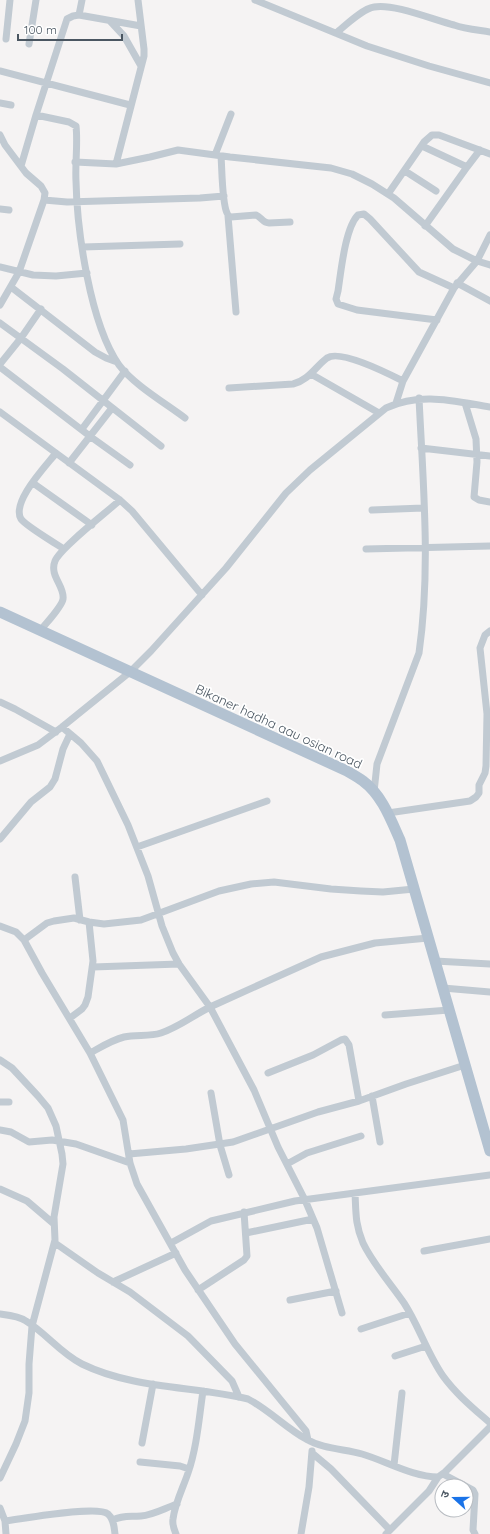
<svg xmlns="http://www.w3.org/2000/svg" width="490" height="1534" viewBox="0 0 490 1534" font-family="Quicksand,'Noto Sans Devanagari',sans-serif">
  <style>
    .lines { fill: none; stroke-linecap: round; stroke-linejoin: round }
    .street { stroke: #c1cad2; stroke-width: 7 }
    .primary { stroke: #b3c2d1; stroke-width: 11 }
    .labels { text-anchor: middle; stroke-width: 3.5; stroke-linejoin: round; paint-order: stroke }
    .street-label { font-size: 13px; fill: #4a5661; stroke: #fff }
  </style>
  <rect width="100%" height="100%" fill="#f5f3f3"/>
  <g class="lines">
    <path class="street" d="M 255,0 L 367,46 L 429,66 L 490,83
      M 79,15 L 82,0
      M 110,21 L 124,36 L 141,66
      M 336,33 C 346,25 362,9 374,7 C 393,3 434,20 454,25 C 465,29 478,30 490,32
      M 6,39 L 10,0
      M 29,44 L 36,0
      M 0,71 L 130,105
      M 0,103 L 11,105
      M 36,115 L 69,122 L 76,126 C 78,143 75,163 76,181 C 77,230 90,324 119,365 C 133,384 165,403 185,418
      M 0,135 L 5,145 L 26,173 L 41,186 L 45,193 L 44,200 L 19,272 L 0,305
      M 422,146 L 467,167
      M 215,155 L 231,114
      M 221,156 C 222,168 222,203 227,213 C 228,216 229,216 231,217 L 256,215 C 261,217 263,223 269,223 L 290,222
      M 75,162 L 116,164 L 150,157 L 178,150 L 230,157 L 331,168 L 352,174 L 372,184 L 394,198 L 453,249 L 477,261 L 490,265
      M 116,164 L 144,56 L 144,49 L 138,0
      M 21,166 L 36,115 L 67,19 L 73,16 L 79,15 L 141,26
      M 405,171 L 436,191
      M 388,194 L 424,142 L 432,135 L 439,135 L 490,154
      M 44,200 L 67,202 L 200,198 L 224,196
      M 0,209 L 9,210
      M 228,216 L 236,312
      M 425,226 L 467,167 L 480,150
      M 83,247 L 180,244
      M 0,267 L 33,275 L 56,276 L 87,273
      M 457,283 L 490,301
      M 11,287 L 95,352 L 106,358 L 117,362
      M 437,320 L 357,310 L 338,304 L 336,299 L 338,291 C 341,272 345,228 358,215 L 364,214 L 370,219 L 419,272 L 454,288
      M 0,323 L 63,369 L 161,446
      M 0,364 L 21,338 L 41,309
      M 0,367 L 91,437 L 130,465
      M 311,374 L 379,413
      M 229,388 L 293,384 C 309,380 315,367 327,358 C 340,349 389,374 403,381
      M 396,403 L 403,381 L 454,288 L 477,261 L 490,235
      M 465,403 L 476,439 L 477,462 L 474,497 L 479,500 L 490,502
      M 0,412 L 120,500 L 132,511 L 202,595
      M 82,429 L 125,371
      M 421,448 L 490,456
      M 56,453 C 46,466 11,502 21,519 C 25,525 56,544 64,549
      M 69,463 L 112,408
      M 33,483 L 92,525
      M 372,510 L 423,508
      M 366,549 L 490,546
      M 40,631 C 46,623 62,607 63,599 C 65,586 49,576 55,561 C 60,548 107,512 120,500
      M 0,702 L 15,709 L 56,732
      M 62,727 L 81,743 L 97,761 L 128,825 L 148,876 L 162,926 L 173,953 L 179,964 L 210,1007 L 254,1090 L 278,1147 L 305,1200 L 317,1228 L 342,1313
      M 0,761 L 38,745 L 62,727 L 130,672 L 151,651 L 226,568 L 286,493 L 310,470 L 386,408 C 421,392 453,401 490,407
      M 374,792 L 377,764 L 419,653 C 431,569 423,483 419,398
      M 388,813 L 470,801 L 476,797 L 479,793 L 479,785 L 485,773 L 486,766 L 487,714 L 480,648 L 485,635 L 490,631
      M 0,839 L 31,802 L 50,787 L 55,779 L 63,749 L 70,734
      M 137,847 L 267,801
      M 75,877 L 80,920
      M 0,926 L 16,932 L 24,940 L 42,973 L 90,1053 L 123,1120 L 130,1163 L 137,1184 L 185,1270 L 235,1344 L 306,1431 L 308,1440
      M 24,940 L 47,923 L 54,921 L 74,918 L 89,922 L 104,924 L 141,920 L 219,891 L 251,884 L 274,882 L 331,889 L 361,891 L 383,892 L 414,889
      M 435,961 L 490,964
      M 93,967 L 179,964
      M 443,988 L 490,992
      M 385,1015 L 449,1010
      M 70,1018 L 82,1009 L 85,1005 L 88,997 L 93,961 L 89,922
      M 90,1053 C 101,1047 112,1040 124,1037 C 136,1034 149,1037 161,1033 C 179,1027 194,1015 210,1007 L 321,957 L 375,943 L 428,938
      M 0,1060 L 12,1068 L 38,1096 L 48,1108 L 56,1126 L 62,1154 L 63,1164 L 54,1217 L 55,1240 L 32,1326 L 29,1364 L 29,1393 L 25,1421 L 16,1444 L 0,1478
      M 268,1073 L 313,1055 L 341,1040 L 345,1039 L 349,1045 L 359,1101
      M 211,1093 L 220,1145 L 229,1175
      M 372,1096 L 380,1142
      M 0,1102 L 9,1102
      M 0,1130 L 11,1132 L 29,1142 L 52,1140 L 76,1144 L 130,1163
      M 129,1154 L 186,1149 L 233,1142 L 318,1112 L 359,1101 L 406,1084 L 465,1065
      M 287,1164 L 307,1153 L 361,1136
      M 0,1189 L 27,1201 L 54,1224
      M 355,1193 C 356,1212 355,1224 363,1243 C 373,1264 391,1284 404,1303 C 419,1326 427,1353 443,1376 C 456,1394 473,1408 490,1423
      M 246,1233 L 313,1219
      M 55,1243 L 98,1273 L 130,1292 L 188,1336 L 232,1381 L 239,1397
      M 171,1243 L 211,1221 L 295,1201 L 490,1175
      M 424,1251 L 490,1239
      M 113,1282 L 176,1253
      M 198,1290 L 244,1260 L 247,1256 L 244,1212
      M 290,1300 L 336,1291
      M 0,1314 C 8,1315 19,1316 26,1321 C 46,1333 60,1353 82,1364 C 133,1389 194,1386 248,1399 C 269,1410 286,1428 306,1439 C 323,1449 344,1449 362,1454 C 386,1461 413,1477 438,1477 L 445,1472 L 490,1427
      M 361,1329 L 410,1313
      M 395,1356 L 426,1346
      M 142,1443 L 153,1384
      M 312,1453 L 331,1469 L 390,1530
      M 140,1462 L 180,1466 L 189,1469
      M 394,1465 L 402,1393
      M 443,1474 L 473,1490 L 475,1494 L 473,1530 L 475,1534
      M 0,1508 L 5,1521 L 6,1534
      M 113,1520 C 123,1515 130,1517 141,1516 C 153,1515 165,1508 177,1504
      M 5,1521 C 22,1519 97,1505 108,1514 C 114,1519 114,1527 115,1534
      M 176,1534 C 174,1529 172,1525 173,1519 C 175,1503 183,1488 188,1473 C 197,1447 199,1418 203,1391
      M 301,1534 L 309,1487 L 312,1451
      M 386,1534 L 429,1491 L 438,1477"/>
    <path class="primary" d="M 0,612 L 347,771 C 352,774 358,777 363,781 C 382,795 391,820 400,840 L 490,1151"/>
  </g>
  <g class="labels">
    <g class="street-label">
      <text transform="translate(279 726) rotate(25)" y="5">Bikaner hadha aau osian road</text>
    </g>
  </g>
  <g transform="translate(454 1498) rotate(291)"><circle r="19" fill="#ffffff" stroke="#b7bbc0"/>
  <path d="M0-3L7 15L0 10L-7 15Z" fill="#1a73e8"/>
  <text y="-6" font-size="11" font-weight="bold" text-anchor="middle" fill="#4a5661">उ</text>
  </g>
  <path d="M18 34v6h104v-6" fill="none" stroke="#4a5661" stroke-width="2"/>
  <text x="24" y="34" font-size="12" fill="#4a5661" stroke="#ffffff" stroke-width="3" paint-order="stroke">100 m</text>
</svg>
